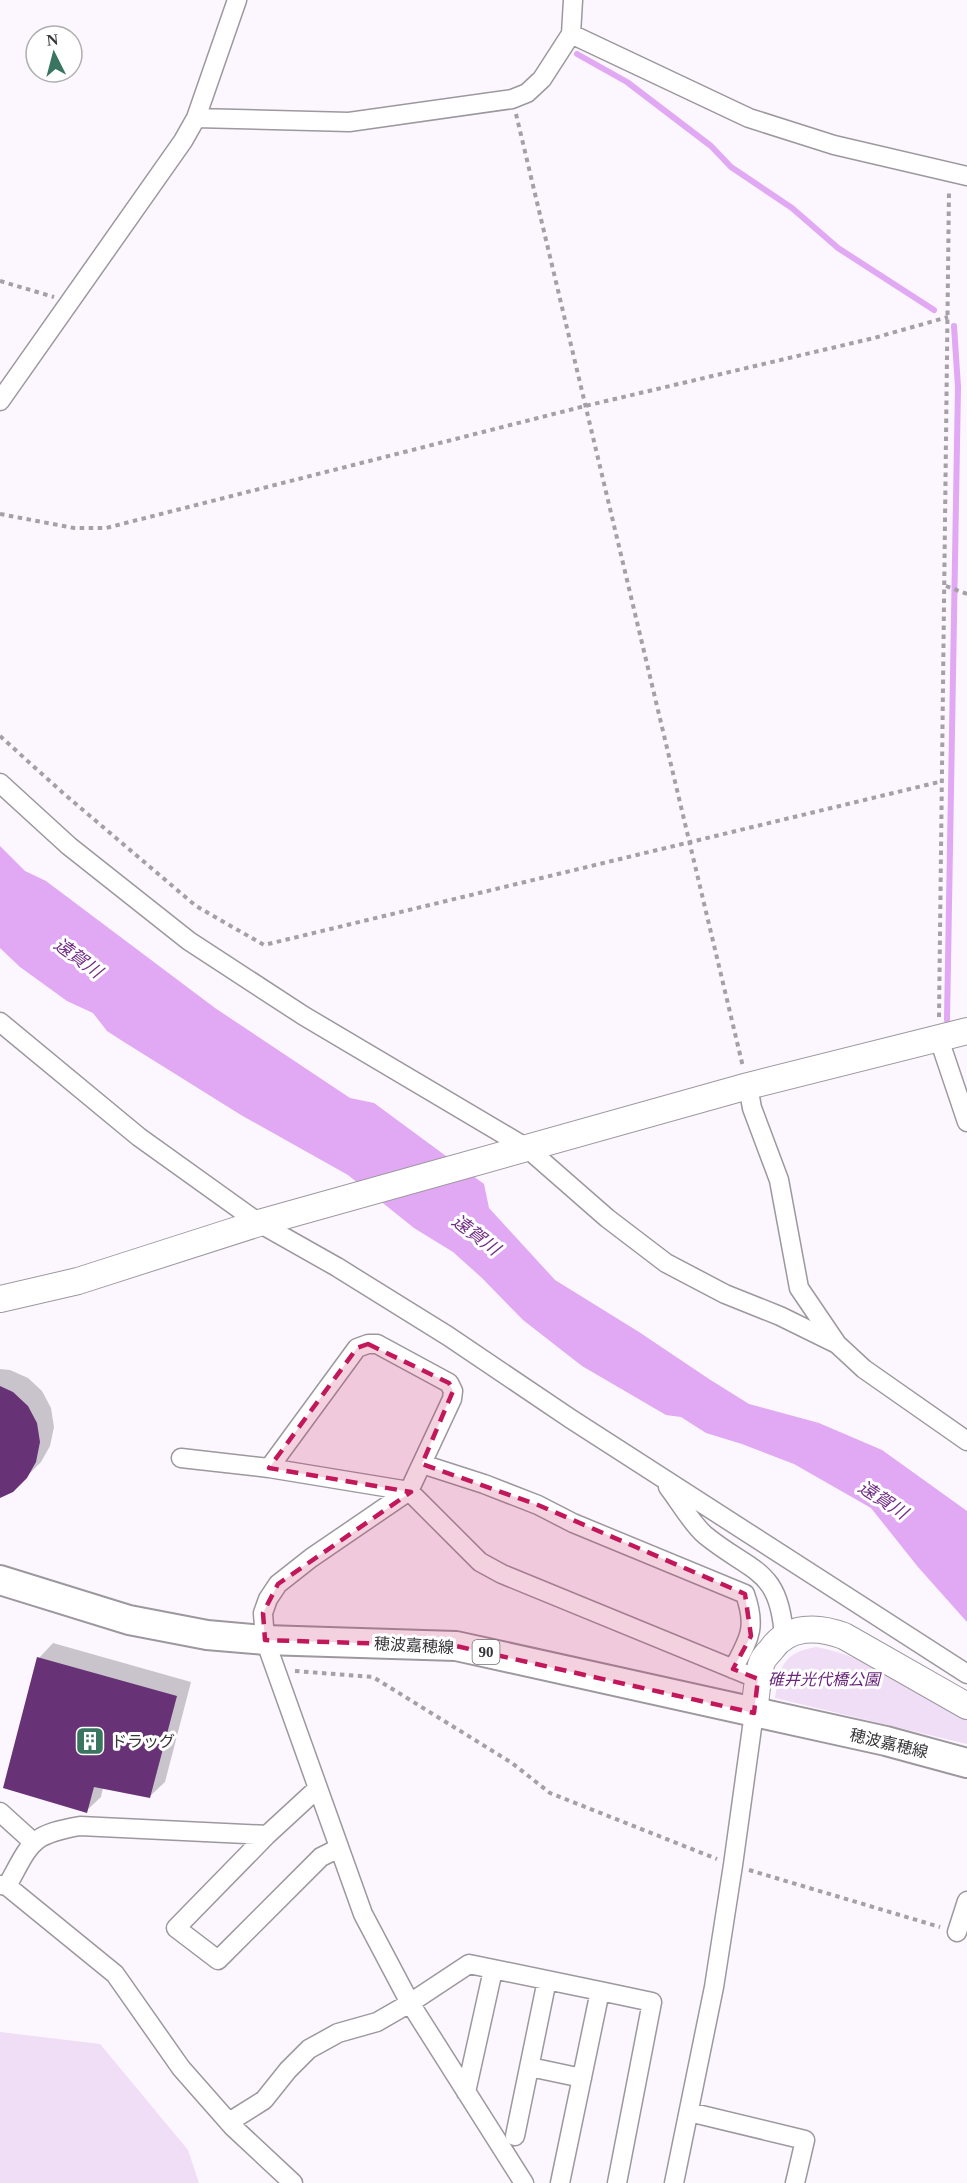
<svg xmlns="http://www.w3.org/2000/svg" width="967" height="2183" viewBox="0 0 967 2183" font-family="'Times New Roman','Noto Sans JP',serif">
  <style>
    .green { fill: #f0ddf6 }
    .water { fill: #e1a8f3 }
    .shadow { fill: #0003 }
    .lines { fill: none; stroke-linecap: round; stroke-linejoin: round }
    .stream { stroke: #e1a8f3; stroke-width: 6 }
    .building { fill: #673376 }
    .street-casing { stroke: #9d979e; stroke-width: 21 }
    .secondary-casing { stroke: #9d979e; stroke-width: 28 }
    .primary-casing { stroke: #9d979e; stroke-width: 32 }
    .path { stroke: #a4a0a5; stroke-width: 4; stroke-dasharray: 4.5 4.5; stroke-linecap: butt }
    .street { stroke: #fff; stroke-width: 18 }
    .secondary { stroke: #fff; stroke-width: 26 }
    .primary { stroke: #fff; stroke-width: 28 }
    .marked { fill: #c2185b; fill-opacity: 0.2; stroke: #c2185b; stroke-width: 4.5; stroke-dasharray: 12 8; stroke-linejoin: round }
    .labels { text-anchor: middle; stroke-width: 6; stroke-linejoin: round; paint-order: stroke }
    .shield { fill: #fff; stroke: #737274; stroke-width: 1.5 }
    .shield-label { font-size: 15px; font-weight: bold; fill: #373538 }
    .street-label { font-size: 16px; fill: #373538; stroke: #fff }
    .park-label { font-size: 16px; font-style: italic; fill: #6a267d; stroke: #fff }
    .poi-label { font-size: 16px; fill: #373538; stroke: #fff; text-anchor: start }
    .water-label { font-size: 18px; font-style: italic; fill: #732f87; stroke: #fff }
  </style>
  <rect width="100%" height="100%" fill="#fcf6fe"/>
  <path class="green" d="M 816,1647 C 868,1656 921,1694 967,1720 L 967,1744 L 775,1698 C 780,1667 782,1653 816,1647 Z
    M 0,2032 L 100,2044 L 188,2150 L 199,2183 L 0,2183 Z"/>
  <path class="water" d="M 0,846 L 25,871 L 46,881 L 215,1008 L 350,1098 L 374,1103 L 484,1184 L 489,1208 L 555,1280 L 639,1332 L 709,1379 L 749,1404 L 819,1423 L 882,1450 L 967,1511 L 967,1622 L 918,1567 L 871,1508 L 794,1464 L 742,1444 L 706,1433 L 681,1417 L 666,1415 L 582,1366 L 523,1320 L 482,1278 L 453,1252 L 414,1228 L 348,1175 L 241,1115 L 124,1042 L 107,1031 L 93,1013 L 67,1001 L 20,967 L 0,948 Z"/>
  <path class="shadow" d="M 0,1369 L 10,1370 L 28,1378 L 42,1391 L 51,1408 L 54,1427 L 50,1446 L 41,1462 L 26,1477 L 0,1496 Z
    M 53,1643 L 191,1682 L 165,1782 L 150,1796 L 103,1787 L 101,1797 L 86,1811 L 5,1787 L 39,1658 Z"/>
  <g class="lines">
    <path class="stream" d="M 577,54 L 627,82 L 711,146 L 731,167 L 792,208 L 838,248 L 934,310
      M 947,1020 L 958,387 L 954,326"/>
  </g>
  <path class="building" d="M 0,1386 L 13,1392 L 28,1406 L 37,1423 L 40,1442 L 36,1462 L 27,1478 L 13,1492 L 0,1498 Z
    M 37,1657 L 177,1696 L 150,1798 L 94,1787 L 87,1813 L 3,1788 Z"/>
  <g class="lines">
    <g class="street-casing">
      <path id="street" d="M 571,34 L 749,118 L 834,145 L 967,176
        M 196,118 L 349,122 L 512,99 L 527,93 L 542,79 L 571,34 L 573,0
        M 0,401 L 183,141 L 196,118 L 237,0
        M 0,783 L 69,846 L 189,941 L 304,1016 L 527,1148 L 607,1218 L 666,1263 L 725,1294 L 780,1316 L 837,1344 L 864,1369 L 967,1441
        M 0,1022 L 139,1137 L 259,1223 L 337,1267 L 448,1336 L 571,1419 L 967,1674
        M 939,1039 L 967,1122
        M 748,1086 L 752,1108 L 779,1180 L 799,1288 L 837,1344
        M 181,1458 L 269,1468
        M 422,1464 L 484,1484 L 538,1505 L 573,1523 L 745,1594 C 757,1628 749,1639 733,1669
        M 668,1487 C 679,1501 692,1524 705,1535 C 751,1573 780,1567 784,1638
        M 0,1812 L 32,1841
        M 267,1835 L 176,1928 L 218,1960 L 321,1857 L 339,1848
        M 0,1885 L 7,1886 L 115,1974 L 181,2068 L 233,2127 L 293,2183
        M 7,1886 C 31,1843 29,1835 80,1826 L 267,1835 L 318,1788
        M 957,1932 L 967,1901
        M 600,1991 L 652,2002 L 617,2183
        M 530,2067 L 582,2078
        M 466,2092 L 493,1970
        M 689,2112 L 805,2140 L 795,2183
        M 229,2122 L 264,2100 L 288,2070 L 309,2049 L 338,2033 L 377,2022 L 410,2003 L 469,1964 L 600,1991 L 560,2183
        M 515,2136 L 547,1980
        M 524,2183 L 410,2003 L 363,1914 L 265,1640 L 263,1613 L 268,1599 L 278,1584 L 311,1558 L 409,1491 L 452,1399 L 453,1391 L 449,1383 L 377,1344 L 368,1344 L 357,1348 L 269,1468 L 409,1491 L 480,1562 L 502,1574 L 758,1679
        M 674,2183 L 714,1987 L 733,1865 L 754,1713"/>
    </g>
    <g class="secondary-casing">
      <path id="secondary" d="M 0,1299 L 78,1281 L 259,1223 L 748,1086 L 967,1031
        M 754,1713 C 756,1697 757,1681 761,1665 C 762,1660 767,1654 771,1650 C 788,1625 818,1626 844,1636 L 967,1706"/>
    </g>
    <g class="primary-casing">
      <path id="primary" d="M 0,1580 L 129,1620 L 207,1635 L 265,1640 L 456,1646 L 886,1741 L 967,1763"/>
    </g>
    <path class="path" d="M 516,114 L 743,1067
      M 0,281 L 54,297
      M 0,514 L 74,528 L 106,528 L 585,406 L 874,338 L 948,317
      M 946,586 L 967,594
      M 0,736 L 63,793 L 196,906 L 264,945 L 943,781
      M 939,1017 L 949,190
      M 295,1671 L 373,1677 L 512,1763 L 550,1793 L 717,1859
      M 749,1870 L 940,1927"/>
    <use href="#street" class="street"/>
    <use href="#secondary" class="secondary"/>
    <use href="#primary" class="primary"/>
  </g>
  <path class="marked" d="M 368,1344 L 449,1383 L 453,1391 L 422,1464 L 538,1505 L 745,1594 L 751,1636 L 733,1669 L 758,1679 L 754,1713 L 456,1646 L 265,1640 L 263,1613 L 278,1584 L 411,1492 L 269,1468 L 357,1348 Z"/>
  <defs>
    <g id="building-square" transform="scale(1.5)"><rect x="-9" y="-9" width="18" height="18" rx="4" fill="#397560" stroke="#fff"/><path d="M-4-6H4V6H1V3H-1V6H-4ZM-2.5-4.3h1.7v1.8h-1.7ZM.8-4.3h1.7v1.8H.8ZM-2.5-1h1.7V.8h-1.7ZM.8-1h1.7V.8H.8Z" fill="#fff"/></g>
  </defs>
  <g fill-rule="evenodd">
    <use href="#building-square" x="90" y="1741"/>
  </g>
  <g class="labels">
    <rect class="shield" x="472.5" y="1640" width="27" height="24" rx="4.5"/>
    <g class="shield-label">
      <text x="486" y="1657">90</text>
    </g>
    <g class="street-label">
      <text transform="translate(414 1645) rotate(3)" y="6">穂波嘉穂線</text>
      <text transform="translate(889 1743) rotate(13)" y="6">穂波嘉穂線</text>
    </g>
    <g class="park-label">
      <text x="824" y="1685">碓井光代橋公園</text>
    </g>
    <g class="poi-label">
      <text x="111" y="1747">ドラッグ</text>
    </g>
    <g class="water-label">
      <text transform="translate(78 958) rotate(36)" y="6">遠賀川</text>
      <text transform="translate(476 1235) rotate(37)" y="6">遠賀川</text>
      <text transform="translate(883 1500) rotate(33)" y="6">遠賀川</text>
    </g>
  </g>
  <g transform="translate(54 54) rotate(354)"><circle r="28" fill="#ffffff" stroke="#afaeaf" stroke-width="1.5"/>
  <path d="M0-4.5L10 22L0 15L-10 22Z" fill="#397560"/>
  <text y="-9" font-size="16" font-weight="bold" text-anchor="middle" fill="#373538">N</text>
  </g>
</svg>
